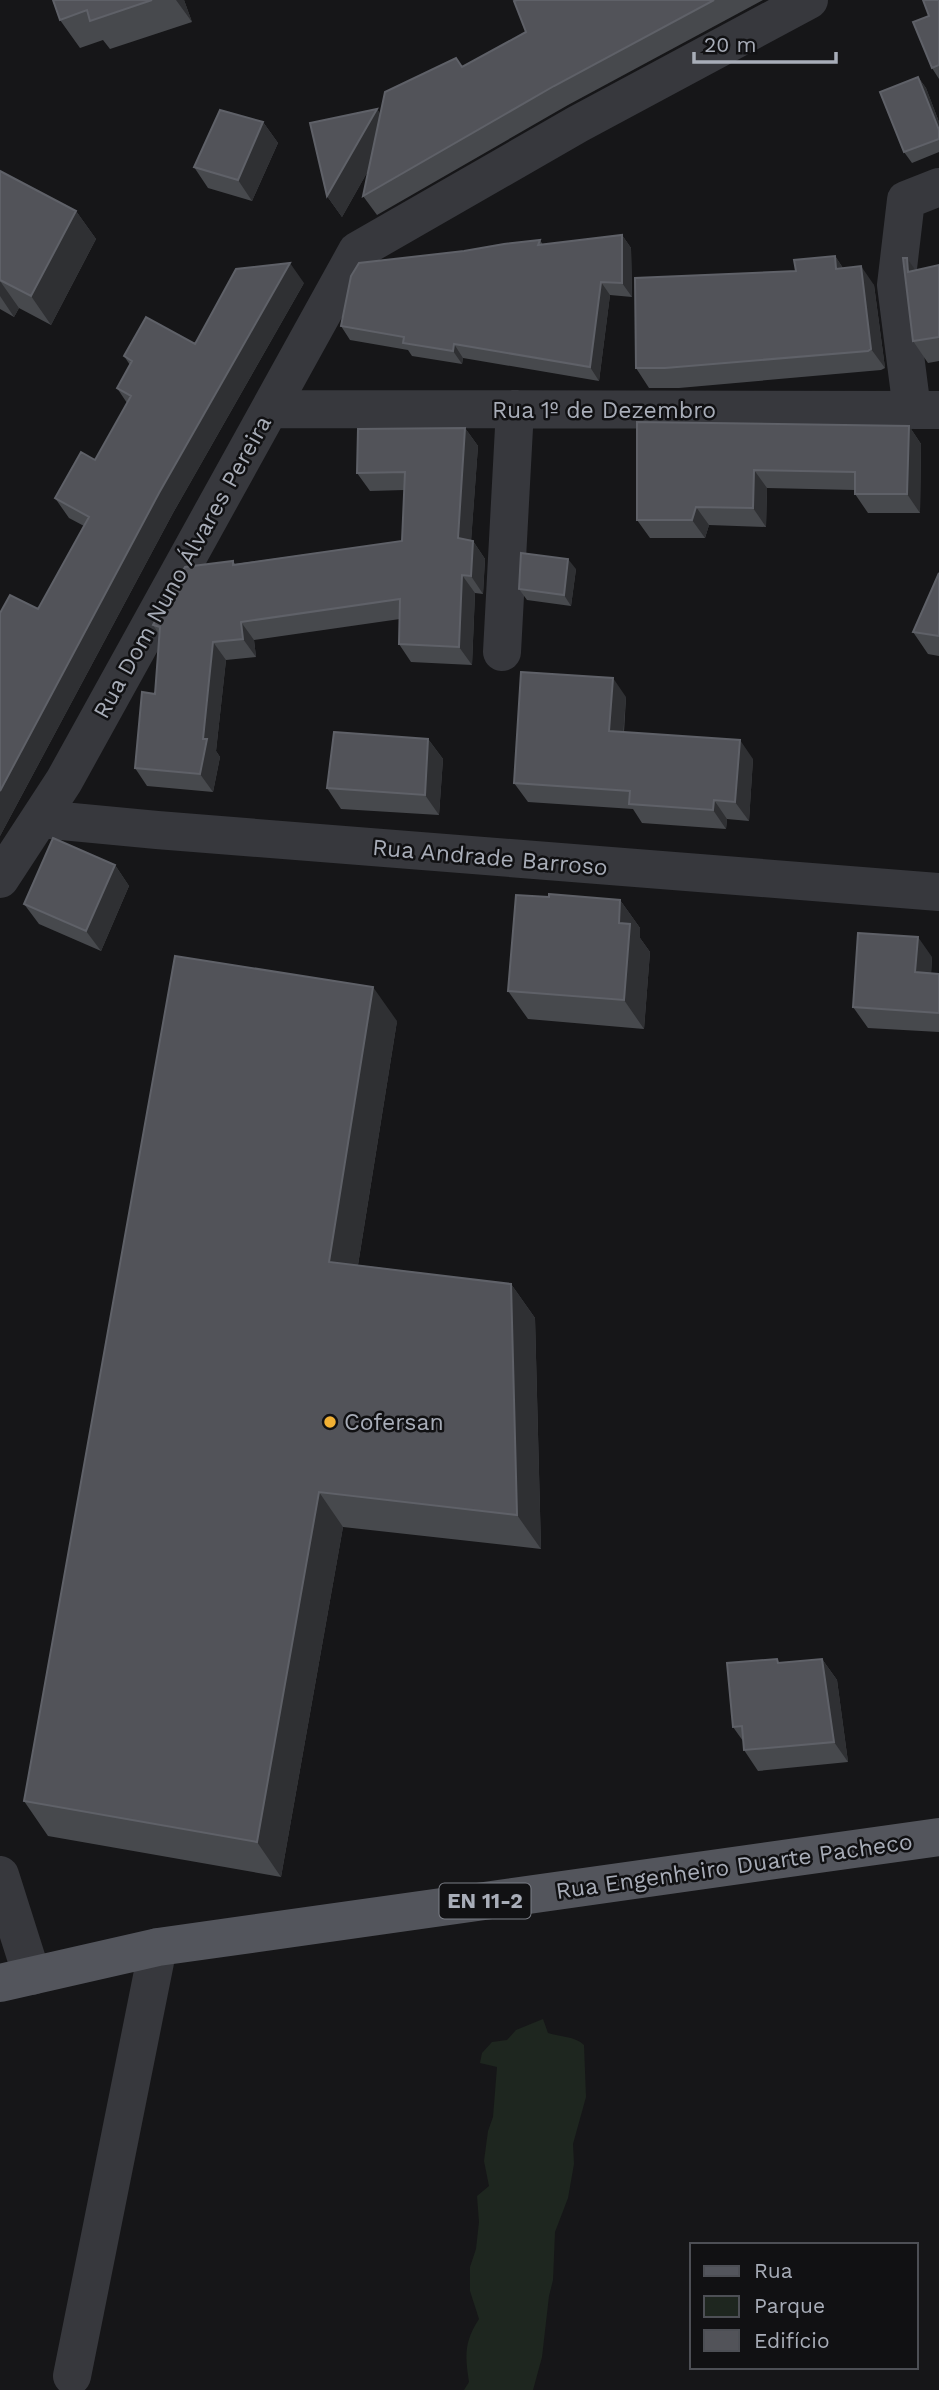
<svg xmlns="http://www.w3.org/2000/svg" width="939" height="2390" viewBox="0 0 939 2390" font-family="'Work Sans',sans-serif">
  <style>
    .green { fill: #1e261f }
    .lines { fill: none; stroke-linecap: round; stroke-linejoin: round }
    .minor { stroke: #37383d; stroke-width: 38 }
    .major { stroke: #53555c; stroke-width: 38 }
    .wall { fill: #47494d }
    .shaded-wall { fill: #2f3033 }
    .building { fill: #525359; stroke: #5f6168; stroke-width: 2 }
    .poi-dot { fill: #f2b134; stroke: #111113; stroke-width: 2.5 }
    .labels { text-anchor: middle; stroke-width: 5; stroke-linejoin: round; paint-order: stroke }
    .shield { fill: #111113; stroke: #7b7e86; stroke-width: 2 }
    .shield-label { font-size: 21px; font-weight: bold; fill: #a8adb8 }
    .street-label { font-size: 23px; fill: #a8adb8; stroke: #111113 }
    .poi-label { font-size: 23px; fill: #a8adb8; stroke: #111113; text-anchor: start }
  </style>
  <rect width="100%" height="100%" fill="#161618"/>
  <path class="green" d="M 543,2019 L 548,2033 C 560,2037 575,2036 584,2045 L 586,2097 L 573,2144 L 574,2164 L 568,2198 L 555,2232 L 553,2280 L 549,2296 L 542,2357 L 533,2390 L 464,2390 L 469,2382 C 465,2356 464,2342 479,2319 L 470,2291 L 470,2267 L 476,2249 L 479,2222 L 477,2196 L 489,2186 L 484,2161 L 488,2131 L 493,2117 L 497,2067 L 480,2063 L 482,2053 L 492,2042 L 507,2040 L 516,2030 Z"/>
  <g class="lines">
    <path class="minor" d="M 270,409 L 939,410
      M 912,410 L 896,285 L 906,200 L 939,187
      M 502,652 L 515,409
      M 41,819 L 157,830 L 939,892
      M 0,879 L 64,781 L 357,251 L 578,124 L 809,0
      M 0,1875 L 32,1976
      M 72,2376 L 158,1947"/>
    <path class="major" d="M 0,1983 L 158,1947 L 939,1837"/>
  </g>
  <path class="wall" d="M 53,0 L 184,0 L 192,22 L 110,49 L 103,40 L 80,48 L 60,20 Z
    M 517,0 L 763,0 L 568,105 L 377,215 L 363,196 L 369,169 L 342,217 L 327,196 L 377,109 L 380,114 L 463,67 L 526,32 Z
    M 939,0 L 939,79 L 932,68 L 929,16 Z
    M 918,77 L 926,88 L 939,122 L 939,152 L 912,163 L 904,152 Z
    M 263,122 L 278,143 L 252,201 L 208,188 L 194,167 Z
    M 0,171 L 76,211 L 96,239 L 51,325 L 19,308 L 14,317 L 0,309 Z
    M 622,235 L 631,248 L 632,297 L 610,295 L 599,381 L 463,358 L 462,364 L 412,356 L 408,350 L 350,340 L 341,326 L 464,251 L 540,240 L 543,245 Z
    M 835,256 L 843,268 L 874,285 L 885,368 L 881,370 L 679,388 L 649,388 L 636,368 L 796,271 Z
    M 907,258 L 915,271 L 939,265 L 939,361 L 928,363 L 913,341 Z
    M 304,283 L 173,513 L 0,836 L 0,613 L 38,609 L 84,526 L 69,518 L 55,498 L 95,460 L 127,403 L 117,388 L 130,365 L 124,356 L 195,344 Z
    M 637,422 L 909,426 L 921,444 L 920,513 L 868,513 L 855,494 L 855,490 L 767,488 L 766,527 L 709,525 L 705,538 L 650,538 L 637,520 Z
    M 465,428 L 478,446 L 471,541 L 473,541 L 485,559 L 483,594 L 475,593 L 472,665 L 411,662 L 399,644 L 400,619 L 254,640 L 256,657 L 226,660 L 216,751 L 220,757 L 213,792 L 147,786 L 135,768 L 155,694 L 159,634 L 153,625 L 233,561 L 235,564 L 402,541 L 404,490 L 370,491 L 357,473 Z
    M 576,569 L 571,606 L 527,600 L 519,589 Z
    M 939,573 L 939,656 L 928,654 L 913,632 Z
    M 626,697 L 624,732 L 753,759 L 749,821 L 727,819 L 726,829 L 642,823 L 633,809 L 528,802 L 514,783 Z
    M 428,739 L 443,759 L 439,815 L 341,809 L 327,788 Z
    M 115,865 L 129,886 L 101,951 L 39,924 L 24,904 Z
    M 549,897 L 620,900 L 640,928 L 640,938 L 650,952 L 644,1029 L 528,1019 L 508,991 Z
    M 932,957 L 931,974 L 939,974 L 939,1032 L 868,1028 L 853,1007 Z
    M 397,1021 L 358,1265 L 511,1284 L 535,1318 L 541,1549 L 343,1527 L 281,1877 L 48,1836 L 24,1801 Z
    M 822,1659 L 837,1680 L 848,1762 L 758,1771 L 744,1750 L 743,1741 L 733,1727 L 780,1663 Z"/>
  <path class="shaded-wall" d="M 176,0 L 184,0 L 192,22 Z
    M 918,77 L 926,88 L 939,122 L 939,130 Z
    M 377,109 L 391,130 L 342,217 L 327,196 Z
    M 263,122 L 278,143 L 252,201 L 238,180 Z
    M 76,211 L 96,239 L 51,325 L 31,296 Z
    M 622,235 L 631,248 L 632,297 L 622,283 Z
    M 835,256 L 848,276 L 836,269 Z
    M 907,258 L 922,280 L 908,272 Z
    M 290,263 L 304,283 L 173,513 L 0,836 L 0,791 L 159,493 Z
    M 861,266 L 874,285 L 885,368 L 871,349 Z
    M 0,281 L 19,308 L 14,317 L 0,296 Z
    M 601,282 L 610,295 L 599,381 L 590,367 Z
    M 454,344 L 463,358 L 462,364 L 453,351 Z
    M 909,426 L 921,444 L 920,513 L 907,494 Z
    M 465,428 L 478,446 L 470,556 L 458,538 Z
    M 754,470 L 767,488 L 766,527 L 753,508 Z
    M 696,507 L 709,525 L 705,538 L 692,520 Z
    M 473,541 L 485,559 L 483,594 L 471,576 Z
    M 568,559 L 576,569 L 571,606 L 564,595 Z
    M 462,575 L 475,593 L 472,665 L 459,647 Z
    M 241,622 L 254,640 L 256,657 L 243,639 Z
    M 213,642 L 226,660 L 216,751 L 220,757 L 213,792 L 200,774 Z
    M 613,678 L 626,697 L 622,750 L 609,731 Z
    M 428,739 L 443,759 L 439,815 L 425,795 Z
    M 740,740 L 753,759 L 749,821 L 735,802 Z
    M 714,800 L 727,819 L 726,829 L 713,810 Z
    M 115,865 L 129,886 L 101,951 L 86,931 Z
    M 620,900 L 640,928 L 640,938 L 650,952 L 644,1029 L 624,1000 L 619,923 Z
    M 918,937 L 932,957 L 930,993 L 915,972 Z
    M 373,987 L 397,1021 L 353,1296 L 329,1262 Z
    M 511,1284 L 535,1318 L 541,1549 L 517,1515 Z
    M 319,1492 L 343,1527 L 281,1877 L 257,1842 Z
    M 822,1659 L 837,1680 L 848,1762 L 834,1742 Z"/>
  <path class="building" d="M 53,0 L 152,0 L 90,21 L 87,10 L 60,20 Z
    M 517,0 L 714,0 L 554,86 L 363,196 L 385,92 L 456,58 L 462,67 L 526,32 L 514,1 Z
    M 923,0 L 939,0 L 939,65 L 932,68 L 913,22 L 929,16 Z
    M 918,77 L 939,130 L 939,139 L 904,152 L 880,92 Z
    M 377,109 L 327,196 L 310,123 Z
    M 220,110 L 263,122 L 238,180 L 194,167 Z
    M 0,171 L 76,211 L 31,296 L 0,280 Z
    M 622,235 L 622,283 L 601,282 L 590,367 L 454,344 L 453,351 L 403,343 L 404,337 L 341,326 L 351,276 L 359,263 L 464,251 L 504,244 L 540,240 L 538,245 Z
    M 835,256 L 836,269 L 861,266 L 871,349 L 868,351 L 665,368 L 636,368 L 635,278 L 796,271 L 794,260 Z
    M 903,258 L 907,258 L 908,272 L 939,265 L 939,337 L 913,341 Z
    M 290,263 L 159,493 L 0,791 L 0,613 L 10,595 L 38,609 L 89,517 L 55,498 L 81,452 L 95,460 L 131,396 L 117,388 L 132,361 L 124,356 L 146,317 L 195,344 L 236,269 Z
    M 637,422 L 909,426 L 907,494 L 855,494 L 855,472 L 754,470 L 753,508 L 696,507 L 692,520 L 637,520 Z
    M 465,428 L 458,538 L 473,541 L 471,576 L 462,575 L 459,647 L 399,644 L 400,599 L 241,622 L 243,639 L 213,642 L 203,739 L 207,739 L 200,774 L 135,768 L 142,692 L 155,694 L 160,627 L 153,625 L 185,567 L 233,561 L 233,565 L 402,541 L 405,472 L 357,473 L 358,429 Z
    M 521,553 L 568,559 L 564,595 L 519,589 Z
    M 939,573 L 939,636 L 913,632 Z
    M 521,672 L 613,678 L 609,731 L 740,740 L 735,802 L 714,800 L 713,810 L 629,804 L 630,791 L 514,783 Z
    M 334,732 L 428,739 L 425,795 L 327,788 Z
    M 53,838 L 115,865 L 86,931 L 24,904 Z
    M 549,894 L 620,900 L 619,923 L 630,924 L 624,1000 L 508,991 L 516,895 L 549,897 Z
    M 858,933 L 918,937 L 915,972 L 939,974 L 939,1013 L 853,1007 Z
    M 175,956 L 373,987 L 329,1262 L 511,1284 L 517,1515 L 319,1492 L 257,1842 L 24,1801 Z
    M 777,1659 L 778,1663 L 822,1659 L 834,1742 L 744,1750 L 742,1726 L 733,1727 L 727,1663 Z"/>
  <circle class="poi-dot" cx="330" cy="1422" r="7"/>
  <g class="labels">
    <rect class="shield" x="439.5" y="1883.5" width="91" height="35" rx="5"/>
    <g class="shield-label">
      <text x="485" y="1908">EN 11-2</text>
    </g>
    <g class="street-label">
      <text x="604" y="418">Rua 1º de Dezembro</text>
      <text transform="translate(182 567) rotate(-61)" y="8">Rua Dom Nuno Álvares Pereira</text>
      <text transform="translate(490 857) rotate(5)" y="8">Rua Andrade Barroso</text>
      <text transform="translate(734 1866) rotate(-8)" y="8">Rua Engenheiro Duarte Pacheco</text>
    </g>
    <g class="poi-label">
      <text x="344" y="1430">Cofersan</text>
    </g>
  </g>
  <rect x="690" y="2243" width="228" height="126" fill="#111113" stroke="#4d4f55" stroke-width="2"/>
  <rect x="704" y="2266" width="35" height="10" fill="#53555c" stroke="#4d4f55" stroke-width="2"/>
  <text x="754" y="2278" font-size="21" fill="#a8adb8">Rua</text>
  <rect x="704" y="2296" width="35" height="21" fill="#1e261f" stroke="#4d4f55" stroke-width="2"/>
  <text x="754" y="2313" font-size="21" fill="#a8adb8">Parque</text>
  <rect x="704" y="2330" width="35" height="21" fill="#525359" stroke="#4d4f55" stroke-width="2"/>
  <text x="754" y="2348" font-size="21" fill="#a8adb8">Edifício</text>
  <path d="M694 52v10h142v-10" fill="none" stroke="#a8adb8" stroke-width="3.5"/>
  <text x="704" y="52" font-size="21" fill="#a8adb8" stroke="#111113" stroke-width="5" paint-order="stroke">20 m</text>
</svg>
